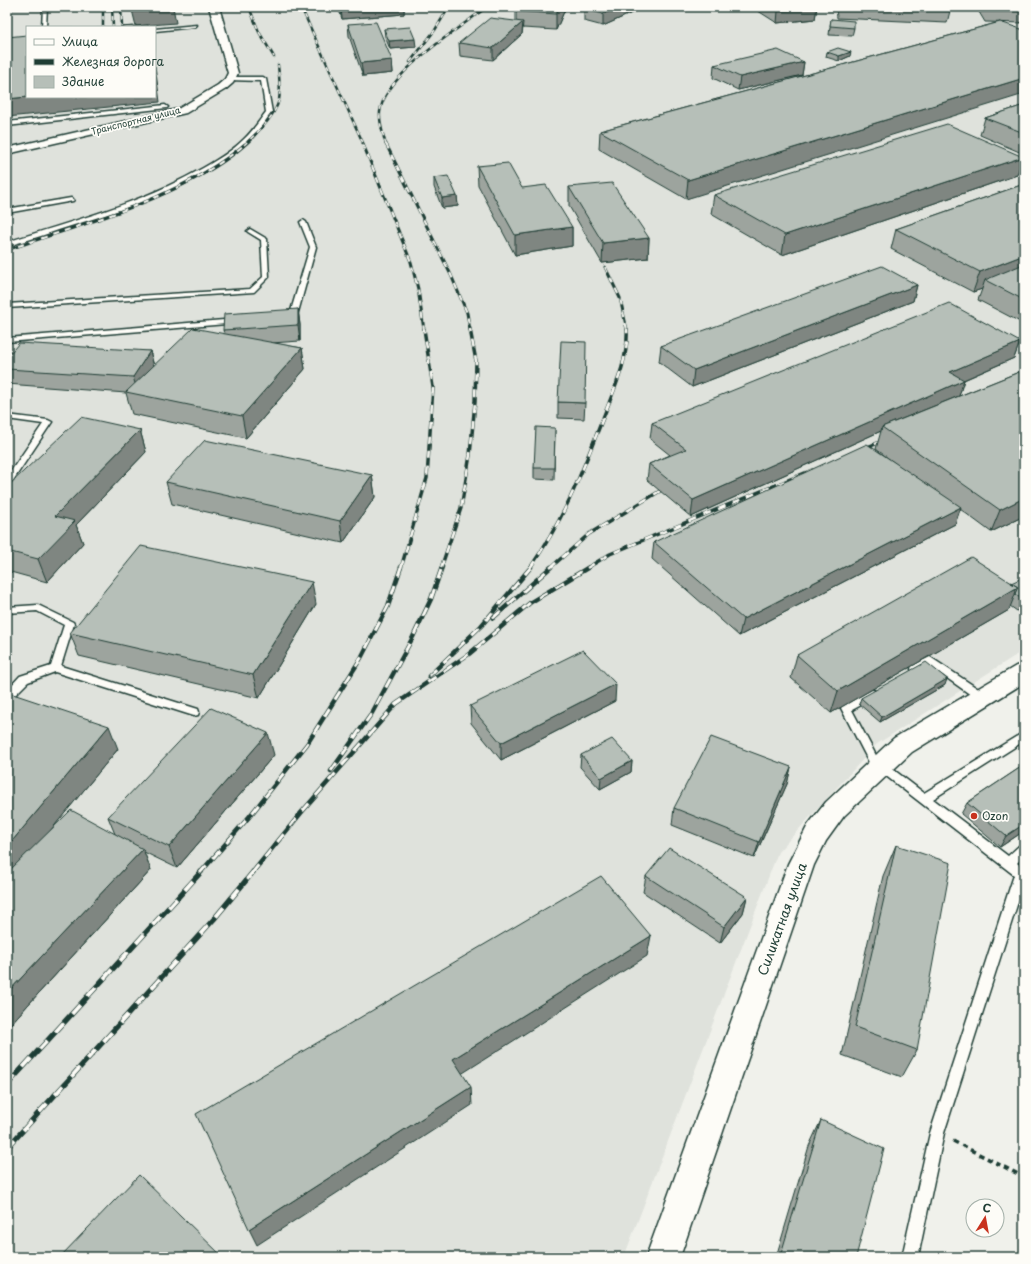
<svg xmlns="http://www.w3.org/2000/svg" width="1031" height="1264" viewBox="0 0 1031 1264" font-family="'Playpen Sans',sans-serif">
  <style>
    .built { fill: #dfe2dc; fill-rule: evenodd }
    .lines { fill: none; stroke-linecap: round; stroke-linejoin: round }
    .service-casing { stroke: #1f3d34; stroke-width: 3 }
    .minor-casing { stroke: #1f3d34; stroke-width: 3 }
    .tertiary-casing { stroke: #1f3d34; stroke-width: 3 }
    .path { stroke: #1f3d34; stroke-width: 3.5; stroke-dasharray: 5.5 4; stroke-linecap: butt }
    .service { fill: #fdfcf7; fill-rule: evenodd }
    .minor { fill: #fdfcf7; fill-rule: evenodd }
    .tertiary { fill: #fdfcf7; fill-rule: evenodd }
    .rail-far4-casing { stroke: #1f3d34; stroke-width: 2.5 }
    .rail-far3-casing { stroke: #1f3d34; stroke-width: 3 }
    .rail-far2-casing { stroke: #1f3d34; stroke-width: 3.5 }
    .rail-far1-casing { stroke: #1f3d34; stroke-width: 4.5 }
    .rail-casing { stroke: #1f3d34; stroke-width: 5.5 }
    .rail-far4 { stroke: #fdfcf7; stroke-width: 1.5; stroke-dasharray: 4.5; stroke-linecap: butt }
    .rail-far3 { stroke: #fdfcf7; stroke-width: 2; stroke-dasharray: 6; stroke-linecap: butt }
    .rail-far2 { stroke: #fdfcf7; stroke-width: 2.5; stroke-dasharray: 8; stroke-linecap: butt }
    .rail-far1 { stroke: #fdfcf7; stroke-width: 3; stroke-dasharray: 10; stroke-linecap: butt }
    .rail { stroke: #fdfcf7; stroke-width: 4; stroke-dasharray: 12; stroke-linecap: butt }
    .wall { fill: #9da49e; stroke: #1f3d34 }
    .shaded-wall { fill: #7f8681; stroke: #1f3d34 }
    .building { fill: #b6bfb8; stroke: #1f3d34 }
    .poi-dot { fill: #c8321e; stroke: #fdfcf7; stroke-width: 1.5 }
    .labels { text-anchor: middle; stroke-width: 3.5; stroke-linejoin: round; paint-order: stroke }
    .far-street-label { font-size: 9px; fill: #1f3d34; stroke: #fdfcf7 }
    .poi-label { font-size: 11px; fill: #1f3d34; stroke: #fdfcf7; text-anchor: start }
    .near-street-label { font-size: 13px; fill: #1f3d34; stroke: #fdfcf7 }
  </style>
  <rect width="100%" height="100%" fill="#f0f1eb"/>
  <filter id="ink" filterUnits="userSpaceOnUse"><feTurbulence type="fractalNoise" baseFrequency=".025" numOctaves="2"/><feDisplacementMap in="SourceGraphic" scale="8" xChannelSelector="R" yChannelSelector="G"/><feConvolveMatrix kernelMatrix="1 2 1 2 8 2 1 2 1" color-interpolation-filters="sRGB"/></filter>
  <g filter="url(#ink)">
    <path class="built" d="M 7,7 L 1024,7 L 1024,650 L 877,744 L 778,852 L 624,1257 L 7,1257 ZM 27,27 L 155,27 L 155,97 L 27,97 Z"/>
    <g class="lines">
      <g class="service-casing">
        <path id="service" d="M 43,7 L 47,7 L 46,27 L 42,27 Z
          M 197,25 L 195,27 L 155,31 L 155,29 Z
          M 231,77 L 263,77 L 266,79 L 272,112 C 264,122 257,134 247,143 C 202,184 134,206 77,224 C 54,231 31,240 7,246 L 7,242 C 73,221 142,203 203,168 C 217,160 232,151 243,140 C 252,132 259,121 266,112 L 261,81 L 229,80 Z
          M 165,105 L 168,107 L 167,108 L 7,126 L 7,122 Z
          M 71,198 L 74,200 L 73,201 L 7,213 L 7,209 Z
          M 303,220 L 306,222 L 316,247 L 297,316 L 288,318 L 284,316 L 290,314 L 310,247 L 300,222 Z
          M 250,229 L 267,239 L 269,277 L 254,292 L 7,308 L 7,304 L 250,289 L 263,277 L 261,240 L 248,232 L 247,231 Z
          M 236,319 L 240,321 L 239,323 L 7,342 L 7,338 Z
          M 7,415 L 48,420 L 52,422 L 10,485 L 7,486 L 7,477 L 43,424 L 7,419 Z
          M 38,605 L 73,622 L 74,624 L 61,666 L 198,709 L 199,712 L 198,715 L 194,716 L 55,672 L 28,682 L 11,699 L 7,700 L 7,690 L 20,676 L 51,666 L 64,625 L 37,611 L 7,613 L 7,607 Z
          M 930,657 L 986,694 L 987,697 L 986,700 L 978,700 L 930,666 L 920,672 L 912,672 L 911,669 L 912,666 Z
          M 872,690 L 876,691 L 877,694 L 876,697 L 852,710 L 880,763 L 886,764 L 924,793 L 1024,732 L 1024,741 L 933,799 L 1008,856 L 1020,845 L 1024,844 L 1024,856 L 1017,863 L 1024,868 L 1024,883 L 944,1133 L 918,1257 L 902,1257 L 930,1133 L 1014,875 L 881,772 L 874,772 L 841,708 L 842,705 Z"/>
      </g>
      <g class="minor-casing">
        <path id="minor" d="M 209,7 L 219,7 L 238,73 L 233,83 L 226,89 L 186,113 L 7,154 L 7,148 L 178,109 L 218,85 L 225,79 L 228,73 Z"/>
      </g>
      <g class="tertiary-casing">
        <path id="tertiary" d="M 1024,664 L 1024,683 L 912,752 L 844,816 L 826,841 L 814,865 L 680,1257 L 646,1257 L 788,864 L 808,825 L 826,802 L 894,738 L 1016,666 Z"/>
      </g>
      <path class="path" d="M 953,1141 L 1024,1177"/>
      <use href="#service" class="service"/>
      <use href="#minor" class="minor"/>
      <use href="#tertiary" class="tertiary"/>
      <g class="rail-far4-casing">
        <path id="rail-far4" d="M 103,7 L 103,27
          M 112,7 L 113,27
          M 121,7 L 122,27
          M 249,7 L 259,32 L 274,57
          M 301,7 L 364,145
          M 410,62 L 435,30 L 449,7
          M 244,145 C 257,133 274,118 279,100 C 281,89 279,76 278,65
          M 386,145 C 383,134 379,124 380,112 C 384,75 458,29 487,7"/>
      </g>
      <g class="rail-far3-casing">
        <path id="rail-far3" d="M 363,144 L 411,262 L 418,289 L 424,330
          M 386,144 L 451,275 L 467,313 L 470,330
          M 7,250 C 84,223 183,198 245,144
          M 605,267 L 620,298 L 627,330"/>
      </g>
      <g class="rail-far2-casing">
        <path id="rail-far2" d="M 860,450 L 888,439
          M 401,568 L 427,478 L 433,387 L 424,329
          M 441,568 L 461,508 L 470,455 L 475,402 L 476,361 L 470,329
          M 530,568 C 564,519 580,477 601,423 C 612,394 629,361 627,329
          M 550,568 L 589,534 L 660,491
          M 587,568 L 610,554 L 812,470"/>
      </g>
      <g class="rail-far1-casing">
        <path id="rail-far1" d="M 493,618 L 551,567
          M 429,676 L 481,626 L 531,567
          M 331,771 L 372,713 L 413,637 L 431,599 L 442,567
          M 200,873 L 249,817 L 307,744 L 361,658 L 388,606 L 401,567
          M 252,873 L 301,813 L 396,704 L 469,654 L 531,602 L 589,567"/>
      </g>
      <g class="rail-casing">
        <path id="rail" d="M 7,1085 L 201,872
          M 7,1148 L 214,919 L 253,872"/>
      </g>
      <use href="#rail-far4" class="rail-far4"/>
      <use href="#rail-far3" class="rail-far3"/>
      <use href="#rail-far2" class="rail-far2"/>
      <use href="#rail-far1" class="rail-far1"/>
      <use href="#rail" class="rail"/>
    </g>
    <path class="wall" d="M 338,7 L 404,7 L 404,14 L 342,19 Z
      M 566,7 L 556,30 L 523,28 L 522,34 L 493,60 L 460,56 L 459,43 L 516,21 L 516,11 Z
      M 589,7 L 645,7 L 603,26 L 584,21 L 584,9 Z
      M 756,7 L 817,7 L 815,19 L 777,23 L 755,9 Z
      M 836,7 L 949,7 L 950,11 L 947,23 L 837,18 Z
      M 981,7 L 1024,7 L 1024,23 L 985,22 L 979,12 Z
      M 831,19 L 854,28 L 852,36 L 829,35 Z
      M 1000,22 L 686,199 L 599,149 L 600,131 Z
      M 348,24 L 392,60 L 393,73 L 363,76 L 349,36 Z
      M 384,29 L 416,47 L 390,49 L 385,37 Z
      M 827,52 L 850,56 L 839,61 L 826,57 Z
      M 804,62 L 802,75 L 738,90 L 713,78 L 714,65 Z
      M 1024,105 L 1024,154 L 980,135 L 985,118 Z
      M 477,166 L 522,188 L 572,227 L 572,246 L 515,255 L 478,185 Z
      M 1017,175 L 782,255 L 711,214 L 714,195 Z
      M 434,178 L 457,196 L 458,206 L 442,208 L 434,187 Z
      M 1024,184 L 1024,324 L 978,300 L 982,289 L 973,292 L 891,249 L 896,229 Z
      M 569,187 L 649,238 L 648,258 L 602,263 L 569,206 Z
      M 917,285 L 913,301 L 692,387 L 659,362 L 661,346 Z
      M 298,309 L 300,325 L 300,341 L 272,343 L 302,348 L 305,369 L 246,438 L 132,414 L 126,393 L 7,384 L 7,357 L 150,351 L 154,366 L 224,334 L 223,330 Z
      M 1020,342 L 1014,358 L 964,380 L 959,396 L 1024,370 L 1024,516 L 991,532 L 960,509 L 955,524 L 739,636 L 652,559 L 654,542 L 896,464 L 876,449 L 881,431 L 691,517 L 647,480 L 649,464 L 670,455 L 650,439 L 652,423 Z
      M 558,402 L 585,403 L 584,419 L 558,418 Z
      M 555,428 L 554,480 L 534,479 L 534,468 Z
      M 140,430 L 146,452 L 76,525 L 83,543 L 47,582 L 7,571 L 7,487 Z
      M 372,475 L 375,497 L 343,543 L 172,504 L 166,482 Z
      M 1024,582 L 1024,616 L 1010,606 L 1009,610 L 831,713 L 791,678 L 797,655 L 1011,583 Z
      M 316,604 L 259,698 L 79,656 L 70,633 Z
      M 945,685 L 880,722 L 859,704 L 861,698 Z
      M 7,692 L 118,749 L 48,833 L 115,834 L 108,817 L 274,755 L 177,868 L 144,852 L 151,870 L 7,1028 Z
      M 615,701 L 501,760 L 471,723 L 470,706 Z
      M 581,755 L 632,761 L 631,772 L 600,789 L 580,767 Z
      M 1024,765 L 1024,831 L 1000,847 L 961,814 L 967,803 Z
      M 791,767 L 787,784 L 754,858 L 672,825 L 674,808 Z
      M 896,845 L 917,1050 L 902,1077 L 842,1055 L 883,876 Z
      M 646,876 L 747,897 L 743,913 L 720,943 L 643,892 Z
      M 821,1120 L 856,1257 L 776,1257 L 809,1146 Z"/>
    <path class="shaded-wall" d="M 173,7 L 176,23 L 136,26 L 132,10 Z
      M 341,7 L 404,7 L 404,14 L 342,19 Z
      M 559,7 L 566,7 L 556,30 L 556,14 Z
      M 619,7 L 645,7 L 603,26 L 603,14 Z
      M 814,7 L 817,7 L 815,19 L 777,23 L 778,11 Z
      M 523,22 L 522,34 L 493,60 L 493,48 Z
      M 415,39 L 416,47 L 390,49 L 389,41 Z
      M 851,52 L 850,56 L 839,61 L 839,56 Z
      M 392,60 L 393,73 L 363,76 L 361,63 Z
      M 804,62 L 802,75 L 738,90 L 740,77 Z
      M 155,66 L 160,102 L 7,117 L 7,99 L 27,97 L 155,97 Z
      M 1024,78 L 1024,94 L 686,199 L 688,180 Z
      M 1023,157 L 1017,175 L 782,255 L 785,235 Z
      M 457,196 L 458,206 L 442,208 L 442,198 Z
      M 572,227 L 572,246 L 515,255 L 515,235 Z
      M 649,238 L 648,258 L 602,263 L 603,243 Z
      M 1024,255 L 1024,272 L 985,280 L 982,289 L 973,292 L 980,272 Z
      M 917,285 L 913,301 L 692,387 L 694,370 Z
      M 298,309 L 300,325 L 300,341 L 298,325 Z
      M 1020,342 L 1014,358 L 945,388 L 950,372 Z
      M 302,348 L 305,369 L 246,438 L 242,416 Z
      M 150,351 L 154,367 L 138,393 L 133,377 Z
      M 964,380 L 959,396 L 882,427 L 881,431 L 691,517 L 693,500 Z
      M 140,430 L 146,452 L 76,525 L 83,543 L 47,582 L 38,559 L 55,516 Z
      M 372,475 L 375,497 L 343,543 L 340,521 Z
      M 1024,498 L 1024,516 L 991,532 L 1000,510 Z
      M 961,507 L 955,524 L 739,636 L 743,619 Z
      M 312,582 L 316,604 L 259,698 L 253,675 Z
      M 1018,587 L 1009,610 L 831,713 L 838,691 Z
      M 947,679 L 945,685 L 880,722 L 882,717 Z
      M 616,684 L 615,701 L 501,760 L 501,743 Z
      M 109,726 L 118,749 L 7,883 L 7,847 Z
      M 268,733 L 274,755 L 177,868 L 169,847 Z
      M 632,761 L 631,772 L 600,789 L 601,778 Z
      M 791,767 L 787,784 L 754,858 L 759,842 Z
      M 1024,824 L 1024,831 L 1000,847 L 1006,836 Z
      M 143,849 L 151,870 L 7,1028 L 7,993 Z
      M 747,897 L 743,913 L 720,943 L 724,927 Z
      M 651,936 L 647,956 L 455,1078 L 453,1059 Z
      M 471,1087 L 472,1105 L 257,1245 L 249,1229 Z"/>
    <path class="building" d="M 132,7 L 173,7 L 132,10 Z
      M 518,7 L 559,7 L 556,14 L 516,11 Z
      M 589,7 L 619,7 L 603,14 L 584,9 Z
      M 772,7 L 814,7 L 778,11 Z
      M 870,7 L 949,7 L 950,11 Z
      M 987,7 L 1024,7 L 1024,11 L 989,10 Z
      M 490,18 L 523,22 L 493,48 L 459,43 Z
      M 831,19 L 854,21 L 854,28 L 830,26 Z
      M 376,22 L 392,60 L 361,63 L 348,24 Z
      M 1000,22 L 1024,30 L 1024,78 L 688,180 L 600,131 Z
      M 148,25 L 148,27 L 120,27 Z
      M 410,27 L 415,39 L 389,41 L 384,29 Z
      M 27,35 L 27,97 L 7,99 L 7,37 Z
      M 838,48 L 851,52 L 839,56 L 827,52 Z
      M 778,50 L 804,62 L 740,77 L 714,65 Z
      M 155,74 L 156,85 L 155,85 Z
      M 1024,105 L 1024,133 L 985,118 Z
      M 947,124 L 1023,157 L 785,235 L 714,195 Z
      M 508,163 L 522,188 L 546,185 L 572,227 L 515,235 L 477,166 Z
      M 448,176 L 457,196 L 442,198 L 434,178 Z
      M 612,183 L 649,238 L 603,243 L 569,187 Z
      M 1024,184 L 1024,255 L 980,272 L 896,229 Z
      M 1024,264 L 1024,300 L 985,280 Z
      M 882,266 L 917,285 L 694,370 L 661,346 Z
      M 949,303 L 1020,342 L 950,372 L 964,380 L 693,500 L 649,464 L 686,449 L 652,423 Z
      M 298,309 L 298,325 L 223,330 L 224,314 Z
      M 193,328 L 302,348 L 242,416 L 126,392 Z
      M 561,341 L 586,342 L 585,403 L 558,402 Z
      M 19,343 L 150,351 L 133,377 L 7,369 L 7,357 Z
      M 1024,370 L 1024,498 L 1000,510 L 882,427 Z
      M 81,417 L 140,430 L 55,516 L 75,521 L 38,559 L 7,551 L 7,487 Z
      M 536,427 L 555,428 L 554,468 L 534,468 Z
      M 205,440 L 372,475 L 340,521 L 166,482 Z
      M 867,444 L 961,507 L 743,619 L 654,542 Z
      M 141,546 L 312,582 L 253,675 L 70,633 Z
      M 971,557 L 1018,587 L 838,691 L 797,655 Z
      M 1020,579 L 1024,582 L 1024,601 L 1015,594 L 1018,587 L 1011,583 Z
      M 583,650 L 616,684 L 501,743 L 470,706 Z
      M 926,662 L 947,679 L 882,717 L 861,698 Z
      M 7,692 L 109,726 L 7,847 Z
      M 211,708 L 268,733 L 169,847 L 108,817 Z
      M 711,737 L 791,767 L 759,842 L 674,808 Z
      M 612,739 L 632,761 L 601,778 L 581,755 Z
      M 1024,765 L 1024,824 L 1006,836 L 967,803 Z
      M 71,810 L 143,849 L 7,993 L 7,873 Z
      M 896,845 L 951,863 L 917,1050 L 855,1027 Z
      M 669,848 L 747,897 L 724,927 L 646,876 Z
      M 601,876 L 651,936 L 453,1059 L 471,1087 L 249,1229 L 196,1114 Z
      M 821,1120 L 884,1149 L 856,1257 L 780,1257 Z
      M 139,1175 L 223,1257 L 60,1257 Z"/>
  </g>
  <circle class="poi-dot" cx="974" cy="816" r="4"/>
  <g class="labels">
    <g class="far-street-label">
      <text transform="translate(136 121) rotate(-14)" y="3">Транспортная улица</text>
    </g>
    <g class="poi-label">
      <text x="982" y="820">Ozon</text>
    </g>
    <g class="near-street-label">
      <text transform="translate(782 919) rotate(-70)" y="5">Силикатная улица</text>
    </g>
  </g>
  <rect width="1031" height="1264" fill="none" stroke="#fdfcf7" stroke-width="24"/>
  <rect x="12" y="12" width="1007" height="1240" fill="none" stroke="#1f3d34" stroke-width="1.5" filter="url(#ink)"/>
  <rect x="26" y="26" width="130" height="72" fill="#fdfcf7" stroke="#a4b0a9"/>
  <rect x="34" y="39" width="20" height="6" fill="#fdfcf7" stroke="#a4b0a9"/>
  <text x="62" y="46" font-size="12" fill="#1f3d34">Улица</text>
  <rect x="34" y="59" width="20" height="6" fill="#1f3d34" stroke="#a4b0a9"/>
  <text x="62" y="66" font-size="12" fill="#1f3d34">Железная дорога</text>
  <rect x="34" y="76" width="20" height="12" fill="#b6bfb8" stroke="#a4b0a9"/>
  <text x="62" y="86" font-size="12" fill="#1f3d34">Здание</text>
  <g transform="translate(985 1218) rotate(11)"><circle r="19" fill="#fdfcf7" stroke="#a4b0a9"/>
  <path d="M0-3L7 15L0 10L-7 15Z" fill="#c8321e"/>
  <text y="-6" font-size="11" font-weight="bold" text-anchor="middle" fill="#1f3d34">С</text>
  </g>
</svg>
